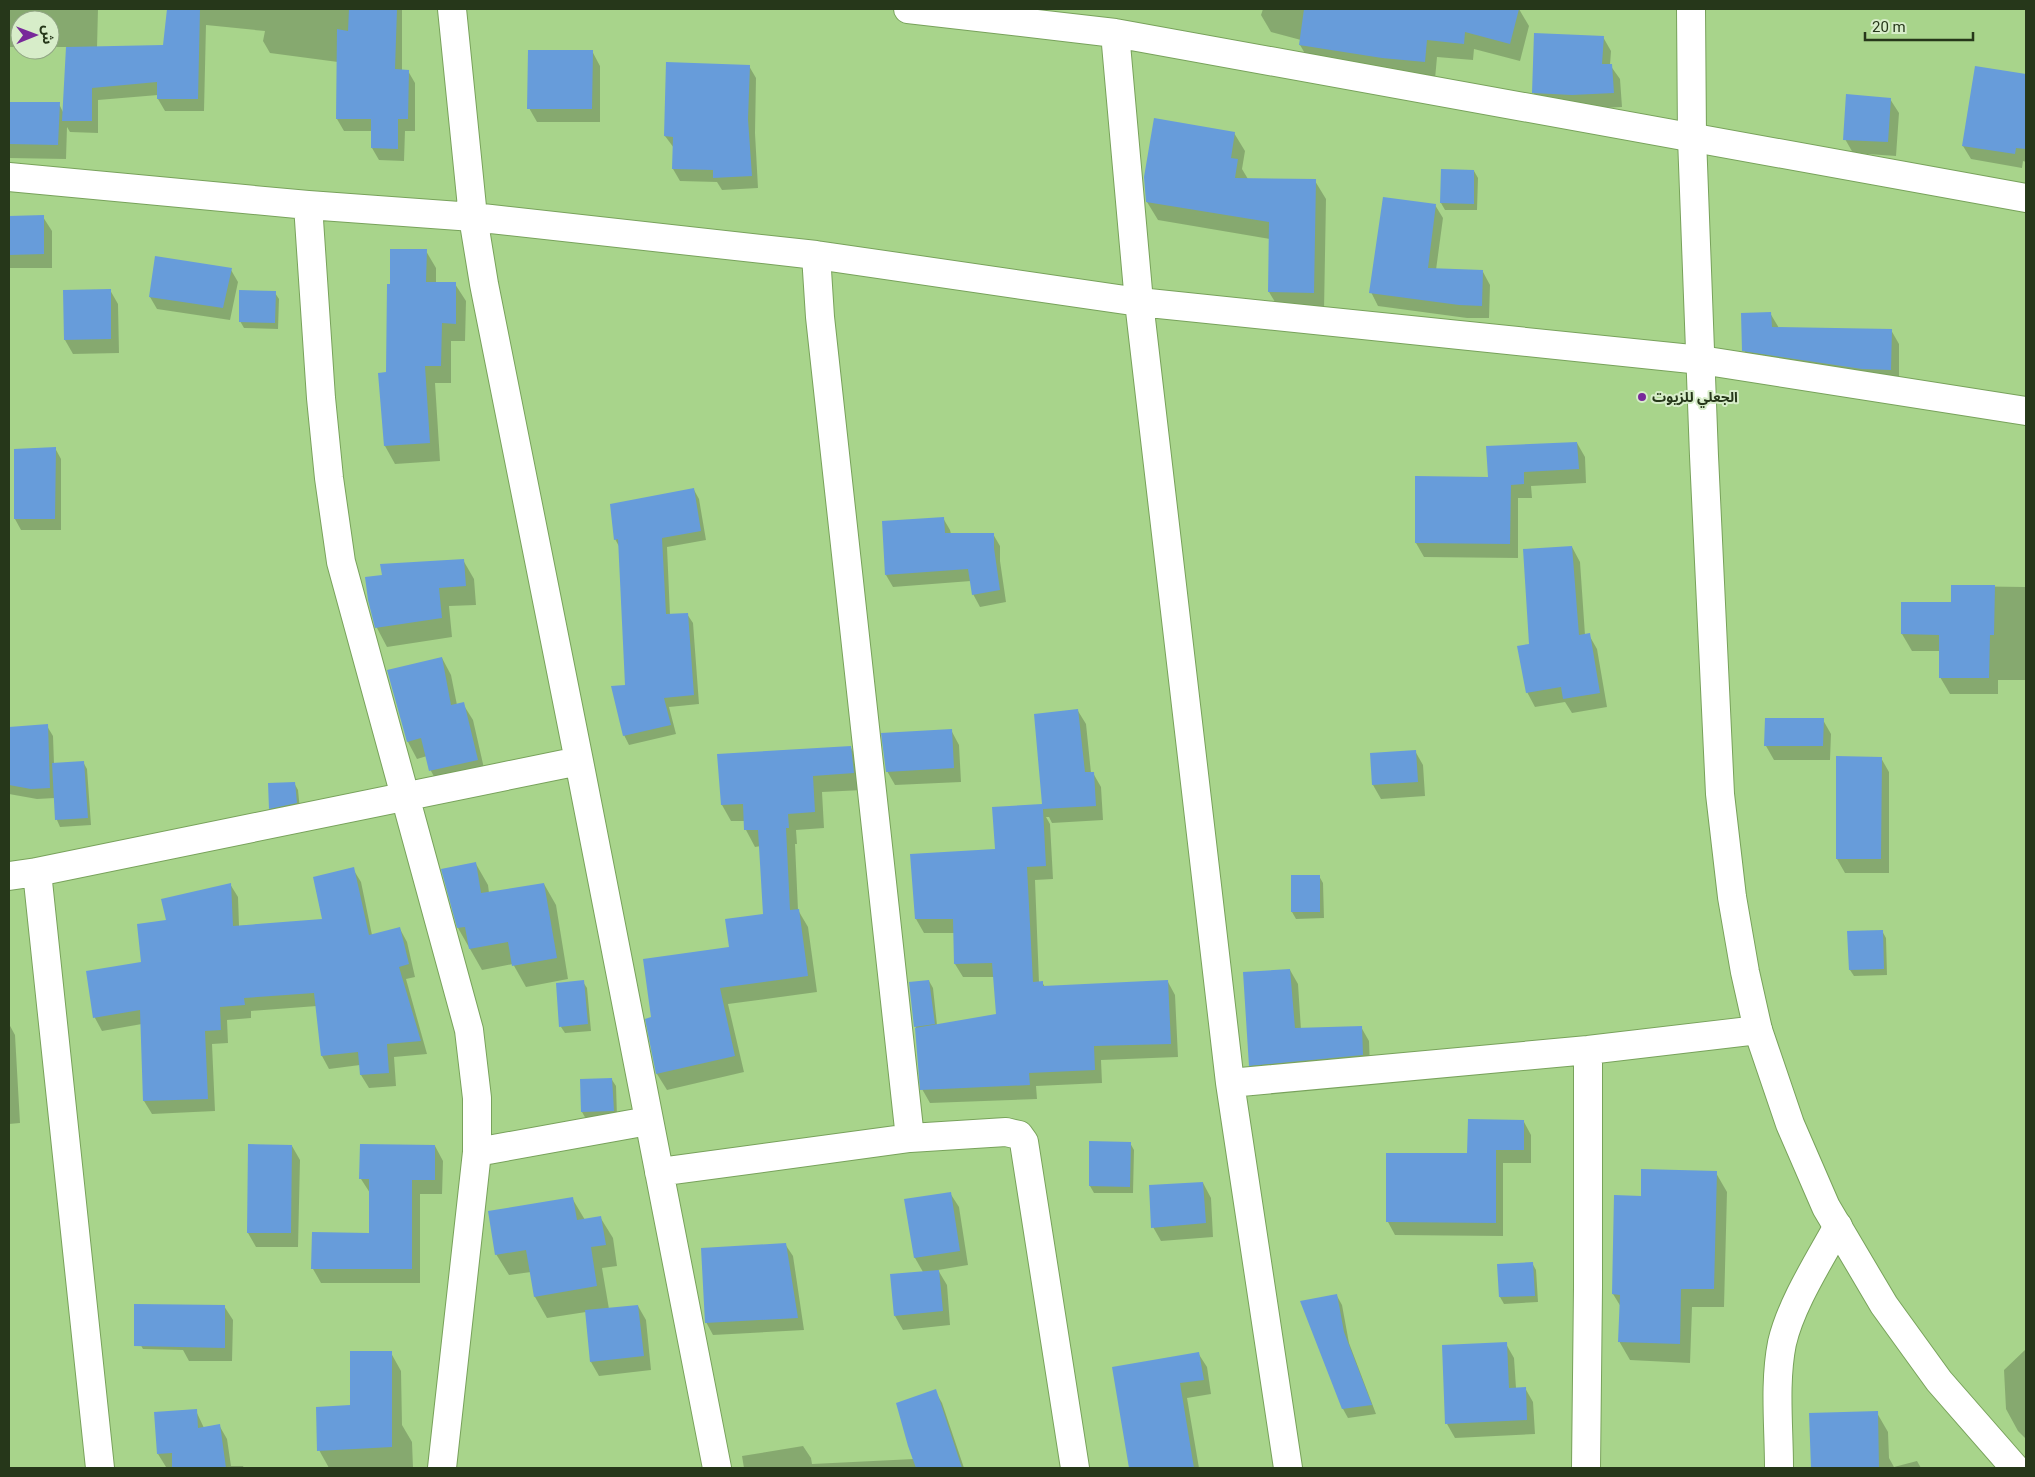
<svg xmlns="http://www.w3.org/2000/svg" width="2035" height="1477" viewBox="0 0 2035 1477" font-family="Roboto,'Noto Sans Arabic',sans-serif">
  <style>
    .shadow { fill: #0003 }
    .building { fill: #679cda }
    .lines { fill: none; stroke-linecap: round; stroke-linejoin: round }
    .minor-casing { stroke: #78a25b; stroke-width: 30 }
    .tertiary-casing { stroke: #78a25b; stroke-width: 30 }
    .minor { stroke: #fff; stroke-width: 28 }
    .tertiary { stroke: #fff; stroke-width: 28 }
    .poi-dot { fill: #78299a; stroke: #d7edc9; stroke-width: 2 }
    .labels { text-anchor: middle; stroke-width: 4; stroke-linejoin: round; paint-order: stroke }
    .poi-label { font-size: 14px; font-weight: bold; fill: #26371a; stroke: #d7edc9; text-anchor: start }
  </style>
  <rect width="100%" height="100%" fill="#a8d48b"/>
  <path class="shadow" d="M 9,9 L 98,9 L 97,48 L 164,47 L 168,9 L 402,9 L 402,71 L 408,71 L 415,83 L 415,131 L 405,131 L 404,161 L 379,160 L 372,148 L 372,131 L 344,131 L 337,119 L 338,62 L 270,53 L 263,41 L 265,31 L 206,25 L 204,111 L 165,111 L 158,99 L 158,95 L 98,100 L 98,133 L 70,132 L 67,127 L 66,159 L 9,158 L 9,103 L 59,104 L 63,112 L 68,47 L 50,47 L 50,20 L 20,20 L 20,47 L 9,47 Z
    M 1263,9 L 1519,9 L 1529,26 L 1520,61 L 1474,49 L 1473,60 L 1437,57 L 1435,79 L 1310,62 L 1300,45 L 1301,40 L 1271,32 L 1261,15 Z
    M 1603,37 L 1611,51 L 1610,65 L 1620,79 L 1622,107 L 1580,109 L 1541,106 L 1533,92 Z
    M 592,51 L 600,66 L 600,122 L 537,122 L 529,108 Z
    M 749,66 L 756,78 L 755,133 L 758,188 L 722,190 L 717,182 L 680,181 L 673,169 L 674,148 L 665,136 Z
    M 2019,74 L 2026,87 L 2025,101 L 2026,101 L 2026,162 L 2023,161 L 2022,168 L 1971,159 L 1963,146 Z
    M 1890,99 L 1899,113 L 1896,156 L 1853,153 L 1845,139 Z
    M 1234,133 L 1245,151 L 1242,169 L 1248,179 L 1315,181 L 1326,199 L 1324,311 L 1280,310 L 1269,292 L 1270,239 L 1158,220 L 1147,202 Z
    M 1474,171 L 1478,178 L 1477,210 L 1445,210 L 1441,203 Z
    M 1435,205 L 1443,218 L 1436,270 L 1483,272 L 1490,285 L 1489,318 L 1467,318 L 1378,306 L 1371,292 Z
    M 9,217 L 43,217 L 52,231 L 52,268 L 9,268 Z
    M 426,251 L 436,268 L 436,283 L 455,284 L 466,301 L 465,341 L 451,341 L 451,383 L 435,383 L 440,461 L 395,464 L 385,446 L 379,374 L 388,373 L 391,285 Z
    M 231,270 L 238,282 L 230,320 L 157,309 L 150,297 Z
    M 110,290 L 118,304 L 119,353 L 73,354 L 65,340 Z
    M 275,293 L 279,299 L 278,329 L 244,328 L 240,321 Z
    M 1770,313 L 1779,328 L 1891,330 L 1899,344 L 1899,384 L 1752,365 L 1744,350 Z
    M 1577,443 L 1585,457 L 1586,483 L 1531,486 L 1532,498 L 1518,498 L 1518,558 L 1424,557 L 1416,543 L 1489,478 Z
    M 55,448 L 61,459 L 61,530 L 21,530 L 15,519 Z
    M 694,490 L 699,499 L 706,540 L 667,547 L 670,615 L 687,614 L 693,623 L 699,704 L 669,707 L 676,734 L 629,745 L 624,735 L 627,686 L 620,548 L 615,539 Z
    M 943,518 L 950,530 L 951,534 L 993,534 L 1000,546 L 1000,561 L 1006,602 L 980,607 L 973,594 L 971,581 L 893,587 L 886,575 Z
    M 2026,530 L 2026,680 L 1998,680 L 1998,694 L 1950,694 L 1940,677 L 1941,651 L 1912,651 L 1902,634 L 1952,603 L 1952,586 L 2025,587 Z
    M 1572,547 L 1580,562 L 1585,635 L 1589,635 L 1597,649 L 1607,707 L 1572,713 L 1565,702 L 1535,707 L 1527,692 L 1530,645 Z
    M 463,560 L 474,579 L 476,605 L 449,606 L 452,637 L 387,647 L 377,628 L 369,600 Z
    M 442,658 L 451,675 L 457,705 L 463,704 L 473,720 L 486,777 L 440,787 L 431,771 L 427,756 L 417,759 L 408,742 L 388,671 Z
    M 1078,711 L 1086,724 L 1091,773 L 1093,773 L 1101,787 L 1103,820 L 1052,823 L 1049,817 L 1046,817 L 1050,824 L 1053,879 L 1035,880 L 1039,983 L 1042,982 L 1045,987 L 1168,982 L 1175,995 L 1178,1057 L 1101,1060 L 1102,1083 L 1036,1086 L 1037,1099 L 930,1103 L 922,1089 L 917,1030 L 915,1026 L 929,981 L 933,988 L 937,1025 L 997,1015 L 994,977 L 963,977 L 955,964 L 954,933 L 924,933 L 916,919 L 996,850 L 1043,805 Z
    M 1823,720 L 1831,734 L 1830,760 L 1774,760 L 1766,746 Z
    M 47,726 L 53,736 L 54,764 L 83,762 L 87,769 L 91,825 L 60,827 L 57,820 L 55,798 L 37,799 L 9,794 L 9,728 Z
    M 951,730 L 959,745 L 961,782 L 895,785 L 887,771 Z
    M 851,748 L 860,764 L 863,790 L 822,792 L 824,828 L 796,830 L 797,844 L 795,844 L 798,910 L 808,927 L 817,992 L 728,1004 L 744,1072 L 667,1090 L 657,1074 L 653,1018 L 730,948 L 764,915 L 761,846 L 755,847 L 746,830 L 745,821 L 731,821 L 722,805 L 719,756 Z
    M 1415,751 L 1423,765 L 1425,796 L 1381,799 L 1373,785 L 1371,754 Z
    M 1837,758 L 1881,758 L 1889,772 L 1889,873 L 1845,873 L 1837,859 Z
    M 294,783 L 298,790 L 300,810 L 274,815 L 270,808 Z
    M 476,864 L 488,885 L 489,893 L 544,884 L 556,905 L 568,979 L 526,987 L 513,964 L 482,970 L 458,928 Z
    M 353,869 L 361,882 L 372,935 L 400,929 L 407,942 L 415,977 L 406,979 L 427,1054 L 394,1057 L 396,1086 L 369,1088 L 361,1075 L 360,1065 L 329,1069 L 322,1056 L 317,1006 L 251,1011 L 251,1018 L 227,1020 L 228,1043 L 212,1044 L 215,1111 L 152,1114 L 144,1101 L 142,1024 L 102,1031 L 95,1018 L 87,972 L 142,963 L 168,921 L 230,884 L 238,897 L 239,926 L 323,920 Z
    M 1319,876 L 1323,883 L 1324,918 L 1296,919 L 1292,912 L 1292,877 Z
    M 1882,931 L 1886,938 L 1887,975 L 1854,976 L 1850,970 Z
    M 1290,970 L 1298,984 L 1301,1030 L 1361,1027 L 1369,1041 L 1370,1069 L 1259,1079 L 1250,1065 Z
    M 583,982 L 587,988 L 591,1031 L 565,1033 L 561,1027 Z
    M 9,1024 L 15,1035 L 20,1123 L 9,1124 Z
    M 612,1080 L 616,1086 L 617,1117 L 586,1119 L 582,1112 L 581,1081 Z
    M 1524,1122 L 1531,1135 L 1531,1163 L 1503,1163 L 1503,1236 L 1395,1235 L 1388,1222 L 1469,1154 Z
    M 1091,1142 L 1130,1143 L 1134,1150 L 1133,1193 L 1094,1193 L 1090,1186 Z
    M 292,1146 L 300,1160 L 298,1247 L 256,1247 L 248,1233 Z
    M 435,1146 L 443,1161 L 442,1194 L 420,1194 L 420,1283 L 321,1283 L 313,1269 L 313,1234 L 370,1234 L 370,1193 L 361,1179 Z
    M 1716,1173 L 1727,1192 L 1724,1307 L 1692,1307 L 1690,1363 L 1630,1360 L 1619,1341 L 1621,1307 L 1613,1294 L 1642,1197 Z
    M 1203,1183 L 1211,1198 L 1213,1237 L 1161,1241 L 1153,1227 Z
    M 950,1193 L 959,1207 L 968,1265 L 938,1270 L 947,1285 L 950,1325 L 903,1330 L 895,1316 L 923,1272 L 915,1258 L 905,1200 Z
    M 572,1198 L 585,1220 L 600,1217 L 613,1238 L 617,1266 L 602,1268 L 609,1309 L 638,1306 L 646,1320 L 651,1370 L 599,1376 L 591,1362 L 586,1312 L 547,1318 L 535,1297 L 531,1272 L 509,1275 L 496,1254 Z
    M 785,1244 L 793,1256 L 804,1330 L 713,1335 L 706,1322 Z
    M 1532,1263 L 1536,1270 L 1538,1302 L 1504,1304 L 1500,1297 L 1498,1265 Z
    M 1337,1296 L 1342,1305 L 1349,1343 L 1376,1414 L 1348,1418 L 1343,1409 Z
    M 224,1306 L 233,1320 L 232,1361 L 189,1361 L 183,1350 L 143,1349 L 135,1335 Z
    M 1506,1344 L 1514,1358 L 1516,1388 L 1525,1388 L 1533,1402 L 1535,1434 L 1455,1438 L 1447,1424 Z
    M 2026,1349 L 2026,1439 L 2018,1431 L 2006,1409 L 2004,1370 Z
    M 391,1353 L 401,1371 L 402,1425 L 412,1442 L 413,1468 L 329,1468 L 319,1450 Z
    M 1198,1353 L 1207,1367 L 1211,1394 L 1187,1398 L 1199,1468 L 1130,1468 L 1113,1368 Z
    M 935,1391 L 942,1403 L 964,1468 L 744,1468 L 742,1456 L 803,1446 L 811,1458 L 812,1464 L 914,1459 Z
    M 196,1411 L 204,1428 L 219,1425 L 227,1439 L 231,1466 L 243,1466 L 244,1468 L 166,1467 L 158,1454 Z
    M 1877,1413 L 1888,1432 L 1889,1458 L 1894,1467 L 1917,1461 L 1921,1468 L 1812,1468 L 1810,1414 Z
    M 674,1467 L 675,1468 L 616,1468 Z"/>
  <path class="building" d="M 167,9 L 200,9 L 198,99 L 157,99 L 157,82 L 92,88 L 92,121 L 62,121 L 66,47 L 163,45 Z
    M 349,9 L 397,9 L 395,69 L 409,70 L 408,119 L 398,119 L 398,149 L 371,148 L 371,119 L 336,119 L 337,29 L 348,31 Z
    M 1304,9 L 1519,9 L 1510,44 L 1465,32 L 1464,44 L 1427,40 L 1425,62 L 1382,58 L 1299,45 Z
    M 1534,33 L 1604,36 L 1602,64 L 1612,64 L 1614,93 L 1572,95 L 1532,93 Z
    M 528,50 L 593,50 L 592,109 L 527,109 Z
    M 666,62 L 750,65 L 748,119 L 752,176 L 713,178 L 713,170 L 672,169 L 673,137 L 664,136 Z
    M 1975,66 L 2026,74 L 2026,149 L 2016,148 L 2015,154 L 1962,146 Z
    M 1846,94 L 1891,98 L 1888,142 L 1843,140 Z
    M 9,102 L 60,102 L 58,145 L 9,144 Z
    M 1154,118 L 1235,132 L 1231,158 L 1238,159 L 1235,178 L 1316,179 L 1314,293 L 1268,292 L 1269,222 L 1146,202 L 1144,177 Z
    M 1441,169 L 1474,170 L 1474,204 L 1440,203 Z
    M 1383,197 L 1436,204 L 1428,268 L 1483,270 L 1482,306 L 1459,305 L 1369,293 Z
    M 44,215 L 44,254 L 9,255 L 9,216 Z
    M 390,249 L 427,249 L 426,282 L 456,282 L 456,324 L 442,323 L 441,366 L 425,366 L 430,443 L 384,446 L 378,373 L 386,372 L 387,284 L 390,284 Z
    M 155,256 L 232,268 L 223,308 L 149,297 Z
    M 111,289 L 111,339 L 64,340 L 63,290 Z
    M 239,290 L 276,291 L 275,323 L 239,322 Z
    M 1771,312 L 1772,327 L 1892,329 L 1891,370 L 1862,369 L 1742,351 L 1741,313 Z
    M 1577,442 L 1579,469 L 1524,472 L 1524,484 L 1511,485 L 1510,544 L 1415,543 L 1415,476 L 1488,477 L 1486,446 Z
    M 56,447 L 55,519 L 14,519 L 14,449 Z
    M 694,488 L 701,531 L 662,538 L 666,614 L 688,613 L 694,695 L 664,698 L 671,725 L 623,736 L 611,686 L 625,685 L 618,539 L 614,540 L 610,504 Z
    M 944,517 L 945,533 L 994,533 L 994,548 L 1000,590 L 972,595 L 968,569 L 885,575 L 882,521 Z
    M 1572,546 L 1579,635 L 1590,633 L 1600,693 L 1563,699 L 1561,687 L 1526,693 L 1517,646 L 1529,644 L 1523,549 Z
    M 464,559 L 466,586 L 439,588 L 442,618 L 375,628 L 368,600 L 365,577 L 382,575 L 380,564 Z
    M 1951,585 L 1995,585 L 1994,635 L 1990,635 L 1989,678 L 1939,678 L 1939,635 L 1901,634 L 1901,602 L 1951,602 Z
    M 442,657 L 451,705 L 464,702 L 478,760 L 429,771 L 421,738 L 407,742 L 387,670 Z
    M 1078,709 L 1085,772 L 1094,772 L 1096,806 L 1043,809 L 1046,866 L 1027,867 L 1033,982 L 1043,981 L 1043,986 L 1168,980 L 1171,1044 L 1094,1046 L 1095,1070 L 1029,1073 L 1030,1085 L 920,1090 L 915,1028 L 996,1014 L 992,963 L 954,964 L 953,919 L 915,919 L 910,854 L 995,849 L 992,807 L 1042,804 L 1034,714 Z
    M 1765,718 L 1824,718 L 1823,746 L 1764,746 Z
    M 48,724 L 50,788 L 31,789 L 9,785 L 9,727 Z
    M 952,729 L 954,768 L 886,772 L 881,733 Z
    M 851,746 L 854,773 L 813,776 L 815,812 L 788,814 L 789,828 L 786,828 L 790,910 L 799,909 L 808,976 L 720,988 L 735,1056 L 656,1074 L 645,1019 L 651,1017 L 643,959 L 729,947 L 725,919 L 763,914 L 758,830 L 744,830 L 743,804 L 721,805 L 717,754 Z
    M 1416,750 L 1418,782 L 1372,785 L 1370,753 Z
    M 1836,756 L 1882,757 L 1881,859 L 1836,859 Z
    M 84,761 L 88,818 L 55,820 L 52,763 Z
    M 295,782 L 297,803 L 269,809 L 268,783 Z
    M 476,862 L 481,893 L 544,883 L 557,958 L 512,966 L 508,942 L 469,949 L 465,927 L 457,928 L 441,869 Z
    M 354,867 L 369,935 L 400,927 L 409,964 L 399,967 L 421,1041 L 387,1044 L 389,1073 L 360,1075 L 358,1052 L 321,1056 L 314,993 L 244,998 L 245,1005 L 220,1007 L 221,1030 L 205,1031 L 208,1099 L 143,1101 L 140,1010 L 93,1018 L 86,971 L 141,962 L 137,924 L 166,920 L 161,899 L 231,883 L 233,926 L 322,919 L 313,877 Z
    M 1291,875 L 1320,875 L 1320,912 L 1291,912 Z
    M 1883,930 L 1884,969 L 1849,970 L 1847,931 Z
    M 1290,969 L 1295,1028 L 1362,1026 L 1363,1055 L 1249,1066 L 1243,972 Z
    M 584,980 L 588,1024 L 559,1027 L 556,983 Z
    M 929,980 L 935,1024 L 914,1027 L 909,982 Z
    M 612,1078 L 614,1111 L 581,1112 L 580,1079 Z
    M 1468,1119 L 1524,1120 L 1524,1150 L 1496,1150 L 1496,1223 L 1386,1222 L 1386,1153 L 1467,1153 Z
    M 1089,1141 L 1131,1142 L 1130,1187 L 1089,1186 Z
    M 248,1144 L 292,1145 L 291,1233 L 247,1233 Z
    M 360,1144 L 435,1145 L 435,1180 L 412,1180 L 412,1269 L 311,1269 L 312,1232 L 369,1233 L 369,1179 L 359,1179 Z
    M 1641,1169 L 1717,1171 L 1714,1289 L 1681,1289 L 1680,1344 L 1618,1342 L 1620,1295 L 1612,1294 L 1614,1195 L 1641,1196 Z
    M 1203,1182 L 1206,1223 L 1151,1228 L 1149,1185 Z
    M 951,1192 L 960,1251 L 914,1258 L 904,1199 Z
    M 573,1197 L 577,1220 L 601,1216 L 606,1245 L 591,1247 L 597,1286 L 534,1297 L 526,1250 L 495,1255 L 488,1211 Z
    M 786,1243 L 798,1318 L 705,1323 L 701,1248 Z
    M 1533,1262 L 1535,1296 L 1499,1297 L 1497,1264 Z
    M 939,1270 L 943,1311 L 894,1316 L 890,1274 Z
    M 1337,1294 L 1344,1332 L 1372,1405 L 1342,1409 L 1300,1301 Z
    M 134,1304 L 225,1305 L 225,1348 L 134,1346 Z
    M 638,1305 L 644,1356 L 590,1362 L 585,1310 Z
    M 1507,1342 L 1509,1388 L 1526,1387 L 1527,1420 L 1445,1424 L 1442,1345 Z
    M 350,1351 L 392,1351 L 392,1447 L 317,1451 L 316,1407 L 350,1405 Z
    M 1199,1352 L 1204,1380 L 1180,1383 L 1194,1468 L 1129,1468 L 1112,1367 Z
    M 936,1389 L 962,1468 L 916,1468 L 908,1446 L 896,1403 Z
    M 197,1409 L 198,1428 L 220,1424 L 226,1468 L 172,1468 L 172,1453 L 157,1454 L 154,1412 Z
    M 1878,1411 L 1879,1468 L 1811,1468 L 1809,1413 Z"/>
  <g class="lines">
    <g class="minor-casing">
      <path id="minor" d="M 452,9 L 473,217 L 484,284 L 579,761 L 717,1468
        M 908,9 L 1115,33 L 2026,198
        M 1115,33 L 1139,302 L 1230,1083 L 1288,1468
        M 9,177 L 308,205 L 473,217 L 816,255 L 1139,302 L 1701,360 L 2026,411
        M 308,205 L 321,398 L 329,478 L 341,562 L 469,1030 L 477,1098 L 477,1152 L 442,1468
        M 816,255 L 820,317 L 910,1138
        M 37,872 L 100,1468
        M 9,876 L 37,872 L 579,761
        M 1230,1083 L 1588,1050 L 1758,1030
        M 477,1152 L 648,1121
        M 659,1172 L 910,1138 L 1006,1132 L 1019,1135 L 1024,1142 L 1075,1468
        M 1586,1468 L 1588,1287 L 1588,1050
        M 1779,1468 C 1779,1427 1774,1383 1782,1343 C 1791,1304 1819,1261 1838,1226"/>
    </g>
    <g class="tertiary-casing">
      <path id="tertiary" d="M 1691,9 L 1692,138 L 1704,456 L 1720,794 L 1732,897 L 1745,972 L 1758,1030 L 1790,1124 L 1826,1207 L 1884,1305 L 1939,1381 L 2015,1468"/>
    </g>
    <use href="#minor" class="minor"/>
    <use href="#tertiary" class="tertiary"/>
  </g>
  <circle class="poi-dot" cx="1642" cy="397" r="5"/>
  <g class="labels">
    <g class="poi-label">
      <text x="1652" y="402">الجعلي للزيوت</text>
    </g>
  </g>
  <rect width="2035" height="1477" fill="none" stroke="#26371a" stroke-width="20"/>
  <g transform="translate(35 35) rotate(89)"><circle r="24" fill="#d7edc9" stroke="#90a483"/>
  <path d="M0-4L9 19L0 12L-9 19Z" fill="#78299a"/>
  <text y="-8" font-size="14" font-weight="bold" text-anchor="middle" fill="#26371a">ش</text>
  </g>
  <path d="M1865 32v8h108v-8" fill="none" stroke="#26371a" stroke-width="2.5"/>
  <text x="1872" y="32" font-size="15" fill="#26371a" stroke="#d7edc9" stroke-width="4" paint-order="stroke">20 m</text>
</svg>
